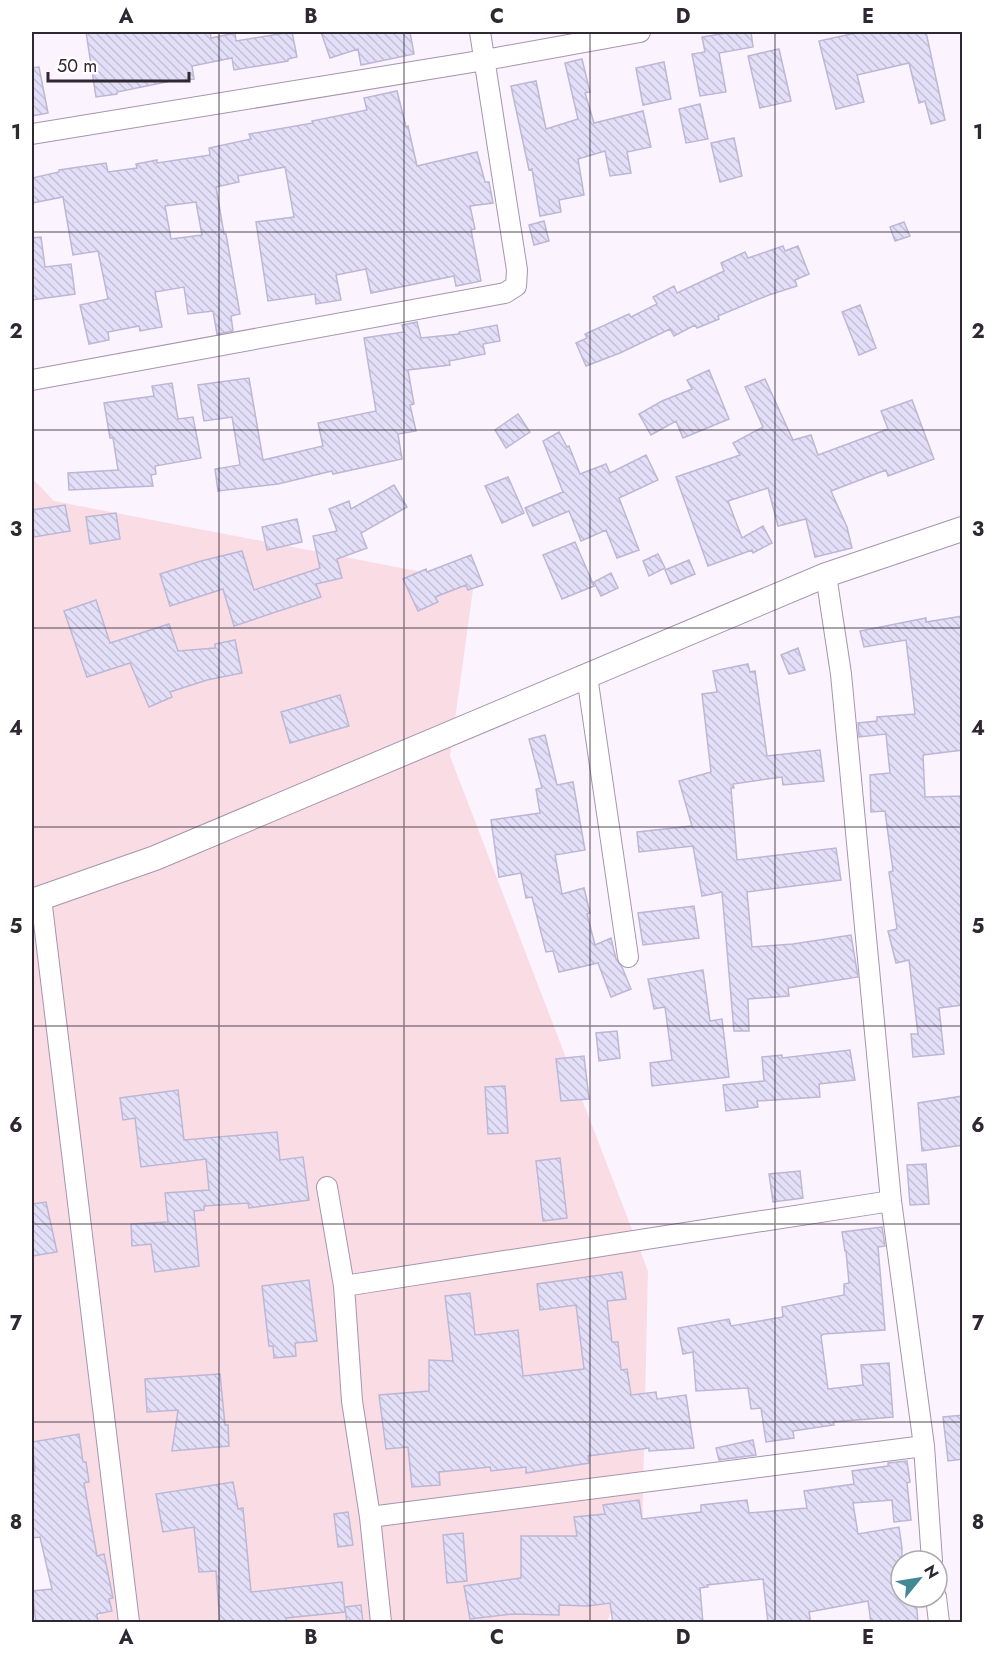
<svg xmlns="http://www.w3.org/2000/svg" width="994" height="1654" viewBox="0 0 994 1654" font-family="Jost,sans-serif">
  <style>
    .green { fill: #fadce5 }
    .building { fill: url(#building-back-hatch); stroke: #bdb7d5; stroke-width: 1.5; fill-rule: evenodd }
    .lines { fill: none; stroke-linecap: round; stroke-linejoin: round }
    .minor-casing { stroke: #a694ae; stroke-width: 22 }
    .tertiary-casing { stroke: #a694ae; stroke-width: 26 }
    .minor { stroke: #fff; stroke-width: 20 }
    .tertiary { stroke: #fff; stroke-width: 24 }
    .grid { fill: none; stroke: #2f2732; stroke-width: 1.5; stroke-opacity: 0.55 }
    .neatline { fill: none; stroke: #2f2732; stroke-width: 2 }
    .grid-label { font-size: 20px; text-anchor: middle; font-weight: bold; fill: #2f2732 }
  </style>
  <defs>
    <pattern id="building-back-hatch" width="6" height="6" patternUnits="userSpaceOnUse" patternTransform="scale(1.5)"><rect width="6" height="6" fill="#e3dff8"/><path d="M-1 5l2 2M0 0l6 6M5-1l2 2" fill="none" stroke="#c3bfd5"/></pattern>
  </defs>
  <rect width="100%" height="100%" fill="#fbf4ff"/>
  <path class="green" d="M 32,478 L 54,501 L 474,582 L 450,756 L 648,1271 L 642,1540 L 607,1622 L 95,1622 L 112,1598 L 32,1484 Z"/>
  <path class="building" d="M 86,32 L 210,32 L 211,38 L 235,33 L 236,41 L 292,32 L 297,57 L 288,59 L 288,61 L 234,70 L 232,58 L 192,66 L 194,79 L 171,81 L 117,92 L 117,94 L 96,97 Z
    M 321,32 L 410,32 L 414,54 L 361,65 L 358,49 L 330,58 Z
    M 732,32 L 751,32 L 753,47 L 719,53 L 726,92 L 700,96 L 692,54 L 705,52 L 702,37 Z
    M 860,32 L 926,32 L 945,120 L 931,124 L 925,101 L 919,103 L 909,63 L 857,75 L 864,102 L 836,109 L 819,41 Z
    M 779,49 L 791,101 L 760,108 L 748,56 Z
    M 582,59 L 590,92 L 585,93 L 594,123 L 643,111 L 651,147 L 627,152 L 631,173 L 610,176 L 605,151 L 578,159 L 584,195 L 559,200 L 561,212 L 540,216 L 532,169 L 529,170 L 511,86 L 536,81 L 546,129 L 578,119 L 565,63 Z
    M 664,62 L 671,99 L 643,105 L 636,68 Z
    M 39,67 L 48,113 L 32,116 L 32,68 Z
    M 397,91 L 406,127 L 408,126 L 417,166 L 477,152 L 485,182 L 489,182 L 493,203 L 470,206 L 475,229 L 471,230 L 481,281 L 456,286 L 454,276 L 371,293 L 366,269 L 336,275 L 341,300 L 316,304 L 315,294 L 268,301 L 256,222 L 294,217 L 285,167 L 238,176 L 239,182 L 216,187 L 224,234 L 226,234 L 240,314 L 231,316 L 233,331 L 217,334 L 213,311 L 188,314 L 184,287 L 155,292 L 162,327 L 140,331 L 139,326 L 108,332 L 109,340 L 89,344 L 80,305 L 108,299 L 98,251 L 73,255 L 63,197 L 32,203 L 32,178 L 59,172 L 59,170 L 106,163 L 108,172 L 137,168 L 136,164 L 157,160 L 157,163 L 210,155 L 209,148 L 251,139 L 249,134 L 313,123 L 312,121 L 367,110 L 364,98 ZM 196,202 L 202,235 L 171,239 L 165,206 Z
    M 700,104 L 708,139 L 686,143 L 679,109 Z
    M 734,138 L 742,176 L 720,182 L 711,143 Z
    M 544,221 L 549,241 L 534,245 L 529,225 Z
    M 904,222 L 910,236 L 895,241 L 890,227 Z
    M 41,237 L 45,267 L 71,264 L 75,294 L 32,300 L 32,238 Z
    M 783,246 L 785,251 L 798,246 L 809,274 L 795,280 L 797,286 L 769,295 L 718,316 L 719,319 L 697,328 L 695,325 L 674,336 L 670,329 L 620,353 L 586,366 L 576,343 L 587,338 L 585,334 L 629,314 L 631,317 L 657,304 L 653,297 L 674,286 L 677,293 L 724,271 L 721,263 L 745,252 L 748,258 Z
    M 860,305 L 876,348 L 859,355 L 842,312 Z
    M 417,322 L 421,338 L 459,334 L 459,332 L 497,325 L 500,341 L 483,344 L 485,354 L 449,361 L 450,365 L 408,370 L 414,404 L 410,405 L 416,431 L 398,434 L 402,459 L 333,474 L 332,471 L 278,484 L 218,491 L 215,469 L 240,465 L 232,417 L 204,421 L 198,385 L 249,378 L 263,460 L 323,446 L 318,423 L 376,411 L 364,338 L 404,332 L 402,325 Z
    M 709,370 L 729,419 L 683,438 L 676,421 L 651,435 L 639,414 L 662,401 L 692,389 L 687,380 Z
    M 765,379 L 793,440 L 811,435 L 818,455 L 888,429 L 881,411 L 912,400 L 934,459 L 888,476 L 886,470 L 831,491 L 847,527 L 852,548 L 815,557 L 806,519 L 778,526 L 768,488 L 728,501 L 742,538 L 763,526 L 772,543 L 753,553 L 752,550 L 708,566 L 676,477 L 740,455 L 733,443 L 763,427 L 745,387 Z
    M 172,383 L 178,419 L 193,417 L 201,458 L 155,466 L 156,474 L 151,475 L 153,486 L 69,490 L 68,473 L 118,470 L 113,438 L 110,438 L 104,403 L 154,396 L 152,386 Z
    M 518,414 L 530,432 L 506,448 L 495,430 Z
    M 559,432 L 567,447 L 569,446 L 580,474 L 606,464 L 610,473 L 646,455 L 658,480 L 619,498 L 639,550 L 617,558 L 606,530 L 581,541 L 569,511 L 533,526 L 525,508 L 563,492 L 543,441 Z
    M 508,477 L 524,513 L 502,523 L 485,486 Z
    M 394,485 L 407,507 L 361,533 L 367,548 L 337,559 L 342,578 L 316,584 L 321,597 L 234,626 L 223,589 L 170,606 L 160,574 L 201,561 L 242,551 L 254,590 L 320,568 L 313,536 L 337,531 L 329,509 L 349,501 L 351,509 Z
    M 65,505 L 70,531 L 34,537 L 32,510 Z
    M 116,513 L 120,539 L 90,544 L 86,517 Z
    M 297,519 L 302,542 L 267,550 L 262,527 Z
    M 575,542 L 594,586 L 562,599 L 543,555 Z
    M 658,554 L 665,568 L 649,576 L 643,561 Z
    M 471,555 L 483,585 L 468,590 L 466,585 L 435,597 L 438,602 L 418,611 L 403,579 L 426,569 L 427,572 Z
    M 689,560 L 695,574 L 671,584 L 665,570 Z
    M 611,573 L 618,588 L 601,596 L 594,582 Z
    M 96,600 L 110,643 L 169,624 L 178,651 L 215,648 L 215,644 L 235,640 L 242,673 L 207,680 L 170,692 L 172,697 L 149,707 L 130,663 L 87,677 L 64,611 Z
    M 963,616 L 963,750 L 923,755 L 925,797 L 963,796 L 963,1005 L 939,1008 L 944,1054 L 913,1057 L 911,1034 L 918,1034 L 909,960 L 896,963 L 888,931 L 897,929 L 889,872 L 893,871 L 885,811 L 871,812 L 870,775 L 890,773 L 886,734 L 859,737 L 858,723 L 877,721 L 877,717 L 915,714 L 906,640 L 864,647 L 860,631 L 926,618 L 926,622 Z
    M 798,648 L 805,670 L 789,674 L 781,655 Z
    M 748,664 L 750,672 L 755,671 L 767,756 L 820,750 L 824,781 L 783,785 L 782,777 L 733,784 L 734,788 L 731,788 L 737,860 L 836,848 L 841,880 L 747,892 L 752,947 L 793,944 L 851,935 L 858,977 L 788,988 L 789,996 L 748,999 L 749,1031 L 734,1031 L 722,892 L 702,896 L 693,846 L 639,852 L 637,832 L 692,826 L 679,781 L 711,772 L 702,694 L 717,692 L 713,671 Z
    M 340,695 L 349,726 L 290,743 L 281,712 Z
    M 545,735 L 557,785 L 573,782 L 585,850 L 555,855 L 562,894 L 584,888 L 590,913 L 587,914 L 595,945 L 611,938 L 616,959 L 622,967 L 631,989 L 611,997 L 598,963 L 559,972 L 553,951 L 546,952 L 532,897 L 526,898 L 521,873 L 499,877 L 491,820 L 540,813 L 536,789 L 542,788 L 529,739 Z
    M 694,906 L 699,938 L 643,945 L 638,913 Z
    M 703,970 L 710,1021 L 722,1019 L 729,1077 L 652,1086 L 650,1063 L 672,1060 L 665,1007 L 654,1009 L 648,979 Z
    M 617,1031 L 620,1058 L 599,1061 L 596,1033 Z
    M 850,1050 L 855,1080 L 819,1084 L 820,1097 L 757,1101 L 758,1107 L 726,1111 L 723,1085 L 764,1081 L 762,1057 L 782,1055 L 782,1058 Z
    M 584,1056 L 589,1099 L 561,1101 L 556,1059 Z
    M 505,1086 L 508,1133 L 488,1134 L 485,1087 Z
    M 178,1090 L 184,1140 L 277,1132 L 280,1160 L 303,1157 L 309,1200 L 249,1208 L 248,1203 L 204,1206 L 204,1210 L 194,1211 L 199,1266 L 155,1272 L 151,1244 L 132,1246 L 131,1224 L 168,1222 L 165,1193 L 209,1190 L 206,1159 L 141,1167 L 135,1118 L 123,1120 L 120,1098 Z
    M 963,1096 L 963,1145 L 922,1151 L 918,1103 Z
    M 560,1158 L 567,1218 L 543,1221 L 536,1161 Z
    M 926,1164 L 929,1204 L 910,1205 L 907,1165 Z
    M 800,1171 L 803,1198 L 773,1202 L 769,1174 Z
    M 46,1202 L 57,1252 L 32,1256 L 32,1204 Z
    M 882,1227 L 885,1246 L 878,1247 L 885,1330 L 824,1334 L 821,1336 L 828,1389 L 863,1385 L 861,1365 L 889,1363 L 893,1417 L 833,1422 L 834,1425 L 793,1431 L 794,1438 L 766,1442 L 761,1408 L 751,1409 L 748,1388 L 696,1391 L 693,1352 L 683,1354 L 678,1328 L 729,1319 L 731,1326 L 783,1317 L 782,1307 L 844,1295 L 844,1284 L 849,1283 L 846,1251 L 845,1251 L 842,1232 Z
    M 622,1272 L 626,1299 L 607,1301 L 612,1342 L 618,1342 L 621,1370 L 627,1369 L 631,1395 L 656,1392 L 657,1399 L 686,1395 L 694,1448 L 649,1451 L 649,1448 L 642,1449 L 588,1456 L 589,1463 L 526,1473 L 526,1467 L 491,1471 L 490,1467 L 439,1472 L 440,1485 L 412,1487 L 408,1447 L 386,1449 L 379,1395 L 429,1391 L 429,1360 L 453,1361 L 445,1296 L 470,1293 L 475,1335 L 518,1330 L 523,1376 L 584,1369 L 576,1305 L 540,1310 L 537,1284 Z
    M 309,1280 L 317,1341 L 295,1343 L 296,1356 L 274,1358 L 273,1346 L 269,1346 L 262,1286 Z
    M 220,1374 L 225,1425 L 228,1425 L 229,1446 L 172,1451 L 178,1410 L 147,1412 L 145,1379 Z
    M 963,1415 L 963,1459 L 948,1461 L 943,1417 Z
    M 79,1434 L 83,1462 L 86,1462 L 89,1482 L 84,1483 L 97,1556 L 104,1554 L 113,1598 L 109,1599 L 112,1611 L 97,1614 L 98,1623 L 36,1623 L 32,1591 L 52,1589 L 40,1537 L 32,1538 L 32,1471 L 35,1471 L 32,1442 Z
    M 753,1440 L 756,1455 L 719,1460 L 716,1448 Z
    M 907,1461 L 910,1482 L 907,1483 L 911,1520 L 894,1522 L 892,1500 L 853,1503 L 858,1534 L 899,1527 L 902,1548 L 901,1597 L 916,1597 L 918,1623 L 871,1623 L 868,1601 L 809,1612 L 811,1623 L 768,1623 L 763,1579 L 707,1585 L 708,1587 L 700,1588 L 703,1623 L 613,1623 L 610,1603 L 588,1606 L 559,1605 L 559,1615 L 512,1614 L 470,1619 L 464,1586 L 521,1578 L 521,1536 L 577,1536 L 574,1517 L 605,1514 L 603,1505 L 639,1500 L 642,1519 L 701,1512 L 701,1505 L 747,1500 L 749,1513 L 807,1508 L 804,1491 L 854,1484 L 852,1471 L 888,1466 L 888,1463 Z
    M 233,1482 L 238,1509 L 243,1508 L 251,1592 L 342,1582 L 345,1612 L 286,1618 L 287,1623 L 220,1623 L 216,1571 L 199,1572 L 194,1527 L 163,1532 L 156,1494 Z
    M 348,1512 L 353,1545 L 338,1547 L 334,1514 Z
    M 463,1533 L 467,1581 L 447,1583 L 443,1535 Z
    M 361,1605 L 363,1623 L 347,1623 L 345,1607 Z"/>
  <g class="lines">
    <g class="minor-casing">
      <path id="minor" d="M 32,134 L 485,60 L 640,32
        M 32,380 L 505,293 L 516,286 L 517,270 L 480,32
        M 826,575 L 841,674 L 891,1201 L 924,1446 L 932,1561
        M 587,676 L 628,957
        M 41,898 L 129,1622
        M 327,1187 L 344,1286 L 352,1401 L 370,1517 L 381,1622
        M 344,1286 L 891,1201
        M 370,1517 L 924,1446
        M 936,1597 L 939,1622"/>
    </g>
    <g class="tertiary-casing">
      <path id="tertiary" d="M 32,901 L 155,858 L 826,575 L 962,529"/>
    </g>
    <use href="#minor" class="minor"/>
    <use href="#tertiary" class="tertiary"/>
  </g>
  <path class="grid" d="M 219,32 L 219,1622M 404,32 L 404,1622M 590,32 L 590,1622M 775,32 L 775,1622M 32,232 L 962,232M 32,430 L 962,430M 32,628 L 962,628M 32,827 L 962,827M 32,1026 L 962,1026M 32,1224 L 962,1224M 32,1422 L 962,1422"/>
  <rect width="994" height="1654" fill="none" stroke="#ffffff" stroke-width="66"/>
  <g transform="translate(919 1579) rotate(60)"><circle r="28" fill="#ffffff" stroke="#aca9ad" stroke-width="1.5"/>
  <path d="M0-4.5L10 22L0 15L-10 22Z" fill="#438894"/>
  <text y="-9" font-size="16" font-weight="bold" text-anchor="middle" fill="#2f2732">N</text>
  </g>
  <path d="M48 72v9h141v-9" fill="none" stroke="#2f2732" stroke-width="3"/>
  <text x="57" y="72" font-size="18" fill="#2f2732" stroke="#ffffff" stroke-width="4.5" paint-order="stroke">50 m</text>
  <rect x="33" y="33" width="928" height="1588" class="neatline"/>
  <g class="grid-label">
    <text x="126" y="23">A</text>
    <text x="311" y="23">B</text>
    <text x="497" y="23">C</text>
    <text x="683" y="23">D</text>
    <text x="868" y="23">E</text>
    <text x="16" y="139">1</text>
    <text x="978" y="139">1</text>
    <text x="16" y="338">2</text>
    <text x="978" y="338">2</text>
    <text x="16" y="536">3</text>
    <text x="978" y="536">3</text>
    <text x="16" y="735">4</text>
    <text x="978" y="735">4</text>
    <text x="16" y="933">5</text>
    <text x="978" y="933">5</text>
    <text x="16" y="1132">6</text>
    <text x="978" y="1132">6</text>
    <text x="16" y="1330">7</text>
    <text x="978" y="1330">7</text>
    <text x="16" y="1529">8</text>
    <text x="978" y="1529">8</text>
    <text x="126" y="1644">A</text>
    <text x="311" y="1644">B</text>
    <text x="497" y="1644">C</text>
    <text x="683" y="1644">D</text>
    <text x="868" y="1644">E</text>
  </g>
</svg>
